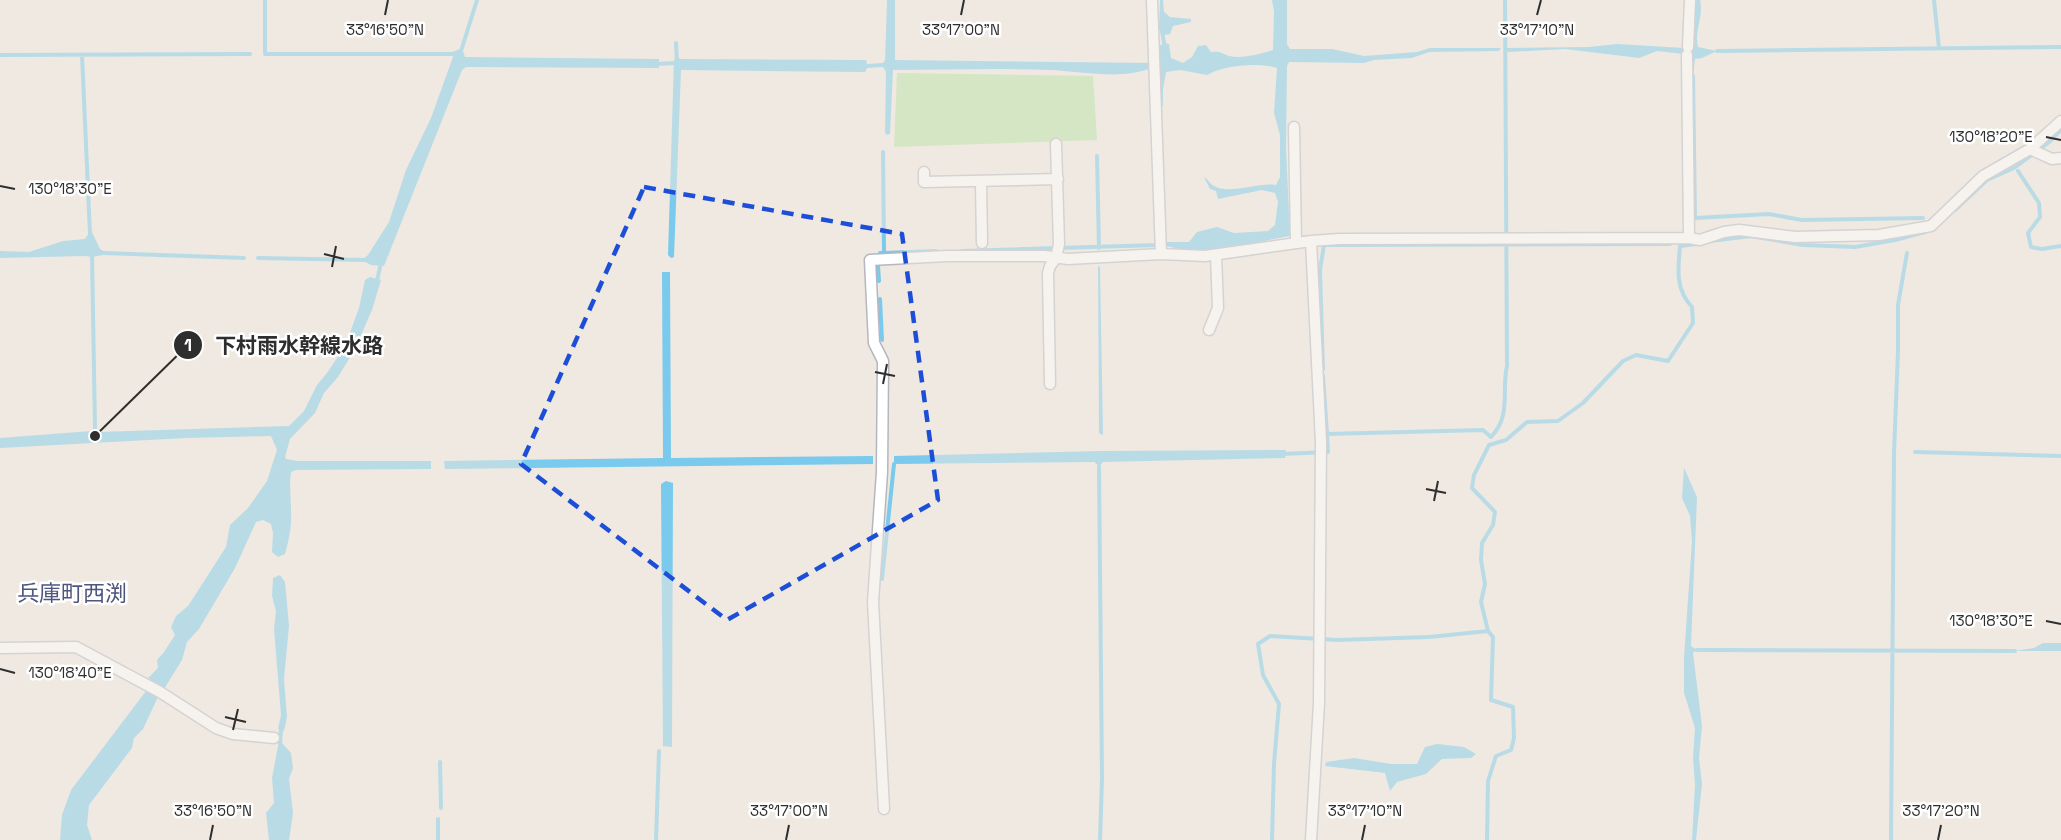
<svg xmlns="http://www.w3.org/2000/svg" width="2061" height="840" viewBox="0 0 2061 840" font-family="'Space Grotesk','Noto Sans JP',sans-serif">
  <style>
    .green { fill: #b5e3a0 }
    .water { fill: #79caec }
    .lines { fill: none; stroke-linecap: round; stroke-linejoin: round }
    .stream { stroke: #79caec; stroke-width: 4 }
    .minor-casing { stroke: #b5b7c0; stroke-width: 13 }
    .minor { stroke: #fff; stroke-width: 10 }
    .marked { fill: none; stroke: #1d4ed8; stroke-width: 4.5; stroke-dasharray: 12 8; stroke-linejoin: round }
    .ticks { fill: none; stroke: #2e2e2e; stroke-width: 2 }
    .labels { text-anchor: middle; stroke-width: 5; stroke-linejoin: round; paint-order: stroke }
    .quarter-label { font-size: 22px; fill: #4f567e; stroke: #fff }
    .ticks-label { font-size: 15px; text-anchor: middle; fill: #2e2e2e; stroke: #fff; stroke-width: 5; stroke-linejoin: round; paint-order: stroke }
    .leader { fill: none; stroke: #2e2e2e; stroke-width: 2 }
    .callout-dot { fill: #2e2e2e; stroke: #fff; stroke-width: 2 }
    .mark-label { font-size: 18px; text-anchor: middle; font-weight: bold; fill: #fff }
    .callout-label { font-size: 21px; text-anchor: middle; font-weight: bold; fill: #2e2e2e; stroke: #fff; stroke-width: 5; stroke-linejoin: round; paint-order: stroke }
  </style>
  <rect width="100%" height="100%" fill="#efe9e1"/>
  <path class="green" d="M 897,73 L 1093,76 L 1097,140 L 894,147 Z"/>
  <path class="water" d="M 887,0 L 895,0 L 895,60 L 1155,63 L 1158,47 L 1164,43 L 1169,44 L 1171,58 L 1183,63 L 1192,57 L 1198,46 L 1206,45 L 1211,52 C 1221,51 1220,53 1229,56 C 1242,59 1261,54 1273,50 L 1274,11 L 1272,0 L 1287,0 L 1287,44 L 1290,49 L 1332,49 L 1364,56 L 1417,52 L 1430,48 L 1501,48 L 1499,51 L 1429,52 L 1412,58 L 1374,60 L 1364,63 L 1289,62 L 1287,66 L 1286,148 L 1290,236 C 1250,243 1206,257 1166,246 L 1167,242 L 1189,242 L 1197,232 L 1217,227 L 1234,233 L 1268,231 L 1275,225 L 1278,202 L 1275,193 L 1262,190 L 1218,199 L 1216,191 L 1210,189 L 1204,177 C 1208,179 1210,184 1214,186 C 1229,195 1259,182 1276,185 L 1280,177 L 1280,135 L 1274,113 L 1277,68 C 1260,62 1223,65 1207,75 L 1180,70 L 1166,72 L 1163,89 L 1163,106 L 1160,106 L 1154,67 C 1122,81 1083,71 1049,70 C 997,68 945,70 893,70 L 890,134 L 887,135 L 885,133 L 886,72 L 883,67 L 867,68 L 865,72 L 681,70 L 674,257 L 671,258 L 668,255 L 674,60 L 676,57 L 681,59 L 866,60 L 867,64 L 883,63 L 885,60 Z
    M 1160,0 L 1163,0 L 1164,12 L 1170,17 L 1191,19 L 1191,22 L 1173,26 L 1170,34 L 1163,35 L 1159,29 Z
    M 1694,0 L 1700,0 C 1704,16 1694,31 1698,47 L 1717,51 L 1702,58 L 1695,59 L 1693,76 L 1691,68 Z
    M 1617,44 L 1684,48 L 1684,54 L 1657,51 L 1639,58 L 1565,49 L 1508,52 L 1506,48 L 1589,47 Z
    M 462,48 L 465,57 L 659,59 L 659,68 L 466,67 L 462,70 L 384,266 L 371,265 L 362,260 L 368,255 L 389,222 L 406,170 L 431,118 L 453,57 L 450,53 Z
    M 91,230 L 100,249 L 109,254 L 92,257 L 85,256 L 0,258 L 0,251 L 29,252 L 63,241 L 85,239 Z
    M 1098,266 L 1100,267 L 1103,434 L 1102,435 L 1099,433 Z
    M 662,272 L 670,272 L 671,458 L 873,456 L 873,464 L 445,469 L 444,461 L 663,458 Z
    M 370,277 L 381,280 L 372,310 L 355,349 L 338,377 L 324,393 L 315,413 L 290,439 L 285,457 L 286,459 L 297,461 L 431,461 L 431,469 L 296,470 L 291,472 C 289,485 291,497 291,511 C 292,525 289,540 285,554 L 278,557 L 272,552 L 273,533 L 271,524 L 263,520 L 256,522 L 235,568 L 199,629 L 187,642 L 182,660 L 164,689 L 148,678 L 158,668 L 157,660 L 164,652 L 175,635 L 171,627 L 176,616 L 188,606 L 226,547 L 230,525 L 248,508 L 267,481 L 277,450 L 271,436 L 186,438 L 0,448 L 0,438 L 91,431 L 95,428 L 98,432 L 289,426 L 304,411 L 317,385 L 327,373 L 345,346 L 359,308 L 365,280 Z
    M 1286,450 L 1285,458 L 1103,462 L 1099,466 L 1094,462 L 894,464 L 894,456 L 1101,451 Z
    M 1684,468 L 1697,497 L 1691,646 L 1697,650 L 1693,653 L 1702,726 L 1699,758 L 1702,784 L 1696,840 L 1692,840 L 1695,785 L 1693,758 L 1695,728 L 1684,693 L 1684,658 L 1692,541 L 1690,516 L 1682,498 Z
    M 666,481 L 673,483 L 672,747 L 663,746 L 661,484 Z
    M 280,575 L 285,582 L 289,626 L 284,679 L 287,717 L 284,731 L 278,729 L 281,715 L 274,629 L 276,611 L 272,596 L 273,578 Z
    M 2043,643 L 2061,643 L 2061,651 L 2015,651 L 2034,648 Z
    M 146,691 L 158,697 L 143,729 L 134,738 L 132,748 L 89,805 L 87,825 L 92,840 L 60,840 L 62,815 L 71,790 Z
    M 282,743 L 291,753 L 293,768 L 289,779 L 293,813 L 289,840 L 269,840 L 266,813 L 274,803 L 272,778 L 278,746 Z
    M 1437,744 L 1464,747 L 1476,754 L 1471,758 L 1442,759 L 1426,774 L 1397,782 L 1390,791 L 1385,773 L 1325,766 L 1326,762 L 1354,758 L 1391,764 L 1417,764 L 1425,747 Z"/>
  <g class="lines">
    <path class="stream" d="M 265,0 L 265,54 L 454,54
      M 1934,0 L 1939,48
      M 1162,31 L 1164,43
      M 461,51 L 477,0
      M 1717,51 L 2061,47
      M 0,55 L 250,54
      M 82,55 L 90,234
      M 655,64 L 677,63 L 676,43
      M 1693,76 L 1695,218 L 1769,214 L 1802,220 L 1923,218
      M 1097,156 L 1099,248
      M 2018,171 L 2039,203 L 2040,217 L 2028,233 L 2031,247 L 2042,249 L 2061,246
      M 1955,210 L 1987,180 L 2014,168 L 2048,143 L 2061,130
      M 1710,241 L 1751,236 L 1803,245 L 1855,247 L 1895,240 L 1925,232
      M 961,251 L 1158,245
      M 104,253 L 244,258
      M 880,253 L 884,253 L 883,152
      M 884,253 L 936,251
      M 92,255 L 95,428
      M 258,258 L 366,260
      M 878,266 L 879,281
      M 377,281 L 381,262
      M 880,299 L 882,340
      M 1323,369 L 1320,270 L 1324,245 L 1670,244
      M 1323,376 L 1327,434
      M 1915,452 L 2061,456
      M 1282,454 L 1328,452 L 1327,434 L 1483,430 L 1491,437 C 1512,415 1501,392 1507,366 L 1505,0
      M 1099,466 L 1102,779 L 1100,840
      M 882,579 L 894,464
      M 1697,650 L 2015,651
      M 280,744 L 281,730
      M 440,762 L 441,808
      M 438,819 L 438,840
      M 656,840 L 659,751
      M 1272,840 L 1274,764 L 1279,704 L 1263,675 L 1258,644 L 1270,636 L 1337,640 L 1429,637 L 1488,631 L 1481,602 L 1485,584 L 1481,560 L 1482,543 L 1493,525 L 1495,512 L 1472,488 L 1474,475 L 1489,445 L 1506,440 L 1527,422 L 1558,421 L 1583,403 L 1623,361 L 1636,355 L 1668,361 L 1693,323 L 1692,307 C 1675,289 1678,269 1680,246 L 1697,244
      M 1487,840 L 1488,781 L 1496,756 L 1511,750 L 1514,738 L 1513,707 L 1491,700 L 1493,637 L 1488,631
      M 1891,840 L 1894,453 L 1898,351 L 1898,305 L 1907,253"/>
    <g class="minor-casing">
      <path id="minor" d="M 1152,0 L 1161,254
        M 1688,47 L 1690,0
        M 1687,55 L 1689,238
        M 1294,127 L 1296,243
        M 2030,149 L 2052,159 L 2061,158
        M 924,172 L 924,182 L 1058,179
        M 981,181 L 982,243
        M 1311,241 L 1339,239 L 1689,238 L 1700,240 L 1724,232 L 1739,230 L 1795,237 L 1879,235 L 1931,226 L 1983,176 L 2030,149 L 2061,121
        M 1209,330 L 1218,308 L 1216,255
        M 1050,384 L 1048,273 L 1050,266 L 1056,258 L 1059,244 L 1056,144
        M 0,648 L 76,647 L 160,692 L 216,728 L 233,734 L 274,738
        M 884,809 L 873,602 L 882,472 L 883,361 L 874,343 L 870,260 L 947,256 L 1044,256 L 1068,259 L 1161,254 L 1205,256 L 1311,241 L 1321,442 L 1319,703 L 1311,840"/>
    </g>
    <use href="#minor" class="minor"/>
  </g>
  <path d="M0 0H2061V840H0ZM 644,187 L 902,234 L 938,500 L 727,620 L 521,464 Z" fill="#efe9e1" fill-opacity=".55" fill-rule="evenodd"/>
  <path class="marked" d="M 644,187 L 902,234 L 938,500 L 727,620 L 521,464 Z"/>
  <path class="ticks" d="M 385,15 L 388,0M 961,15 L 964,0M 1537,15 L 1541,0M 2046,137 L 2061,140M 0,186 L 15,189M 324,254 L 344,259M 332,267 L 336,246M 875,372 L 895,376M 883,384 L 887,364M 1426,489 L 1446,493M 1434,501 L 1438,481M 2046,621 L 2061,624M 0,669 L 15,673M 225,717 L 246,722M 233,730 L 238,709M 210,840 L 213,825M 786,840 L 789,825M 1362,840 L 1365,825M 1938,840 L 1941,825"/>
  <g class="labels">
    <g class="quarter-label">
      <text x="72" y="601">兵庫町西渕</text>
    </g>
  </g>
  <g class="ticks-label">
    <text x="385" y="35">33°16'50"N</text>
    <text x="961" y="35">33°17'00"N</text>
    <text x="1537" y="35">33°17'10"N</text>
    <text x="1991" y="142">130°18'20"E</text>
    <text x="70" y="194">130°18'30"E</text>
    <text x="1991" y="626">130°18'30"E</text>
    <text x="70" y="678">130°18'40"E</text>
    <text x="213" y="816">33°16'50"N</text>
    <text x="789" y="816">33°17'00"N</text>
    <text x="1365" y="816">33°17'10"N</text>
    <text x="1941" y="816">33°17'20"N</text>
  </g>
  <path class="leader" d="M95 436L188 345"/>
  <g class="callout-dot">
    <circle cx="95" cy="436" r="6"/>
    <circle cx="188" cy="345" r="15"/>
  </g>
  <g class="mark-label">
    <text x="188" y="351">1</text>
  </g>
  <g class="callout-label">
    <text x="299" y="353">下村雨水幹線水路</text>
  </g>
</svg>
